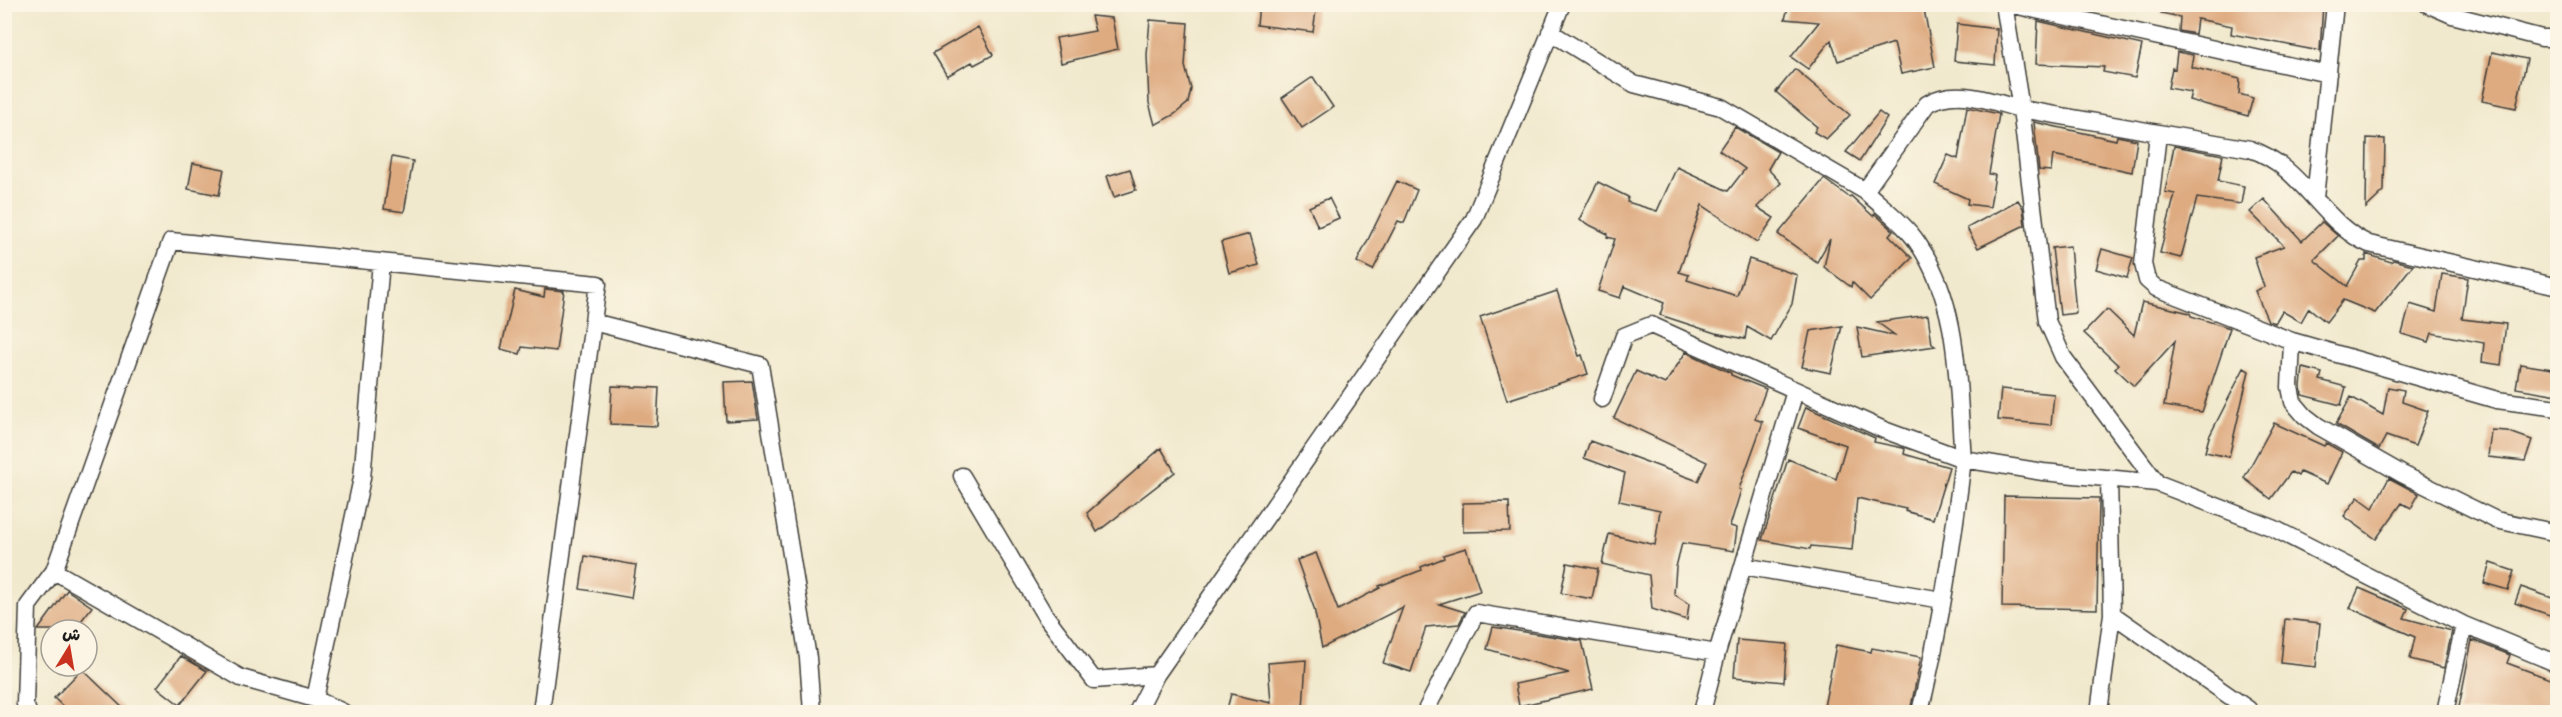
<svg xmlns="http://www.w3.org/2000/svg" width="2562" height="717" viewBox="0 0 2562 717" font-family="Itim,'Playpen Sans Arabic',sans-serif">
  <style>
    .building { fill: #deab81 }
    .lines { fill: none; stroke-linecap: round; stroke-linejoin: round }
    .street-casing { stroke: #3c3b37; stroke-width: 19 }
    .street { stroke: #fff; stroke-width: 16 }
  </style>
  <rect width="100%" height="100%" fill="#fcf5e5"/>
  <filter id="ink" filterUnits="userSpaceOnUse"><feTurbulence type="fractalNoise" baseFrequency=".0167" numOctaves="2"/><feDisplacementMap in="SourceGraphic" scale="12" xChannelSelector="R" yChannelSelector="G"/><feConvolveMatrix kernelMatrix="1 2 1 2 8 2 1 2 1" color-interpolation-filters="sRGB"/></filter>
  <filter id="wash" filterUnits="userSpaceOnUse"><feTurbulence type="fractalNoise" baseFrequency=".008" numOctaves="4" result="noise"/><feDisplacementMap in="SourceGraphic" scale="24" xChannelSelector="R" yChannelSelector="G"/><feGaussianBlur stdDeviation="1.35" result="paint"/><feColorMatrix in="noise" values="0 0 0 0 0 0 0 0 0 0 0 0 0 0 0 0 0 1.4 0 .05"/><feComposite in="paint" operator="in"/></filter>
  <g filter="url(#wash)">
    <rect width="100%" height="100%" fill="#f1e9cd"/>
    <g id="blocks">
      <path class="building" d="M 1259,4 L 1317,4 L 1313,32 L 1257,25 Z
        M 1789,4 L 1923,4 L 1935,67 L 1901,74 L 1894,43 L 1838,61 L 1831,40 L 1808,69 L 1791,57 L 1819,22 L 1785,19 Z
        M 2162,4 L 2323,4 L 2320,51 L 2231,34 L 2232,26 L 2197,19 L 2195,34 L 2179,31 L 2180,17 L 2161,13 Z
        M 1091,16 L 1112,18 L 1118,49 L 1061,63 L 1056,38 L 1095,31 Z
        M 1150,20 L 1188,23 L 1185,66 L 1191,89 L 1188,103 L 1175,114 L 1155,125 L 1149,103 L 1147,55 Z
        M 2038,21 L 2142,45 L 2135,78 L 2103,72 L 2104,67 L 2036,64 Z
        M 1957,24 L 1997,29 L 1995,65 L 1954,61 Z
        M 978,27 L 993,55 L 974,65 L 972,62 L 947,76 L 933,53 Z
        M 2177,52 L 2193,55 L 2191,67 L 2240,79 L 2239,94 L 2253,98 L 2248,116 L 2189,100 L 2191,92 L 2168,88 L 2172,68 L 2175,69 Z
        M 2492,52 L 2527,59 L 2516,108 L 2482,101 Z
        M 1795,69 L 1850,115 L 1826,139 L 1814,132 L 1817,127 L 1776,92 Z
        M 1313,77 L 1333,107 L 1302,128 L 1282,98 Z
        M 1967,107 L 1999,114 L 1989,174 L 1995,175 L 1990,207 L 1967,204 L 1968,199 L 1935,184 L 1948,155 L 1958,159 Z
        M 1879,112 L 1887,118 L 1860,161 L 1846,152 Z
        M 2034,122 L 2116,140 L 2117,136 L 2137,140 L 2132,172 L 2053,155 L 2051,171 L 2039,170 Z
        M 1735,127 L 1778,152 L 1768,169 L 1781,183 L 1757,207 L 1774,218 L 1757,242 L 1702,205 L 1679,272 L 1689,275 L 1687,280 L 1737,296 L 1749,259 L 1797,275 L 1792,304 L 1771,341 L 1747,327 L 1745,339 L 1715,333 L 1660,315 L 1664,303 L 1624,286 L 1620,298 L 1598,291 L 1615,239 L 1607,237 L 1608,234 L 1579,220 L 1598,182 L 1628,197 L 1627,202 L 1657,211 L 1677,167 L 1728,191 L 1745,169 L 1719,150 Z
        M 2367,138 L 2385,139 L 2384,191 L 2366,208 Z
        M 2174,146 L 2223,155 L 2218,181 L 2244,186 L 2241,204 L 2197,198 L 2181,258 L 2160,253 L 2175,194 L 2165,192 Z
        M 392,157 L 413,161 L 404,212 L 384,209 Z
        M 193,163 L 224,169 L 219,195 L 188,189 Z
        M 1130,169 L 1136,190 L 1114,197 L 1107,176 Z
        M 1824,179 L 1849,197 L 1851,196 L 1873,216 L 1875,214 L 1885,223 L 1893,230 L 1889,235 L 1912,258 L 1870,300 L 1852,282 L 1851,287 L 1824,267 L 1830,239 L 1817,262 L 1778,234 Z
        M 1397,181 L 1417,190 L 1404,223 L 1398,221 L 1373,270 L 1357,262 Z
        M 1329,198 L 1339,218 L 1318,227 L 1309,207 Z
        M 2264,199 L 2302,241 L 2322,222 L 2338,236 L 2314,260 L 2347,286 L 2361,261 L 2366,261 L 2366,254 L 2391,262 L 2393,260 L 2413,265 L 2375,313 L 2343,300 L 2326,322 L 2309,308 L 2301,322 L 2282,311 L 2275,323 L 2268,321 L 2255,291 L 2264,287 L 2254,257 L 2284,246 L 2250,212 Z
        M 2018,200 L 2023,208 L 2025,225 L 1978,248 L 1967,228 Z
        M 1250,234 L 1259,265 L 1229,273 L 1221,242 Z
        M 2070,246 L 2076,313 L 2060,315 L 2052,248 Z
        M 2102,249 L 2133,258 L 2127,278 L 2096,269 Z
        M 2442,274 L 2468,278 L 2462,319 L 2506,324 L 2501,365 L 2482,362 L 2484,343 L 2432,333 L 2429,342 L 2402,334 L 2410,304 L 2436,312 Z
        M 545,289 L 564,291 L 556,351 L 522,347 L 520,354 L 501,349 L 515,290 L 544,297 Z
        M 1557,291 L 1579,356 L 1582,355 L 1588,374 L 1507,400 L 1480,317 Z
        M 2142,302 L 2190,313 L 2191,316 L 2230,328 L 2202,412 L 2164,406 L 2175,341 L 2134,386 L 2115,368 L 2118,365 L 2084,333 L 2107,309 L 2134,335 Z
        M 1928,315 L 1932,344 L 1935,346 L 1862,357 L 1857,327 L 1896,336 L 1877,322 Z
        M 1842,326 L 1831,373 L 1802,367 L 1810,331 Z
        M 1686,352 L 1731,373 L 1731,375 L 1766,389 L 1755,419 L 1763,422 L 1739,489 L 1741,490 L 1730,526 L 1737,528 L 1734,551 L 1682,543 L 1676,567 L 1674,594 L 1689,604 L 1687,620 L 1652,609 L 1649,575 L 1602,564 L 1609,534 L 1655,545 L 1660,510 L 1619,501 L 1625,473 L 1584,458 L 1590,441 L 1698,481 L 1707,462 L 1614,418 L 1636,371 L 1665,384 Z
        M 2520,364 L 2558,370 L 2558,395 L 2516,388 Z
        M 2244,368 L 2249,371 L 2229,457 L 2205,452 L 2209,437 Z
        M 2303,368 L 2322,373 L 2320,380 L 2346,387 L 2341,405 L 2302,395 L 2301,386 Z
        M 752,381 L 758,419 L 726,421 L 724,382 Z
        M 612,386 L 659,388 L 657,426 L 610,424 Z
        M 2388,387 L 2404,390 L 2402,402 L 2428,411 L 2415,446 L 2386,436 L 2379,449 L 2336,424 L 2351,397 L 2383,415 Z
        M 2001,389 L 2054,394 L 2051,425 L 1998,420 Z
        M 1806,407 L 1875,438 L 1874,442 L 1903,448 L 1905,449 L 1904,454 L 1949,467 L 1933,519 L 1905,511 L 1906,509 L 1857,498 L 1852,550 L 1811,546 L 1810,549 L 1762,540 L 1788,459 L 1836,479 L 1846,445 L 1798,428 Z
        M 2274,423 L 2324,446 L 2326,443 L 2342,452 L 2327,484 L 2300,472 L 2298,476 L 2291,472 L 2271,499 L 2244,478 Z
        M 2491,430 L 2507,431 L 2532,440 L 2525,461 L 2488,457 Z
        M 1161,448 L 1175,472 L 1097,532 L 1087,513 Z
        M 2389,478 L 2419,494 L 2411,508 L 2402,503 L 2376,539 L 2344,516 L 2358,497 L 2373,508 Z
        M 2004,496 L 2099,498 L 2097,609 L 2002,607 Z
        M 1509,502 L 1510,531 L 1463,532 L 1463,503 Z
        M 1466,548 L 1480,591 L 1439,604 L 1465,612 L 1459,624 L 1426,627 L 1411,672 L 1383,663 L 1403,607 L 1322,648 L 1314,608 L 1297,560 L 1316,553 L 1338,610 L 1380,588 L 1379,586 L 1422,570 L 1421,567 L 1444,558 L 1443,555 Z
        M 585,556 L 636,565 L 631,598 L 580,589 Z
        M 1567,563 L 1598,569 L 1592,599 L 1561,593 Z
        M 2490,563 L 2514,571 L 2508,590 L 2484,583 Z
        M 2521,587 L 2558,600 L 2558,618 L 2515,603 Z
        M 2359,588 L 2408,609 L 2404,618 L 2452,631 L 2444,668 L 2410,659 L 2415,637 L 2350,608 Z
        M 67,590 L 92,607 L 74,630 L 38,630 Z
        M 2285,619 L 2320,623 L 2316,667 L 2281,663 Z
        M 1493,627 L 1582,641 L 1593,689 L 1519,706 L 1515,684 L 1569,673 L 1487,649 Z
        M 1737,640 L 1787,644 L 1784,682 L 1734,677 Z
        M 2472,640 L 2510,655 L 2507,663 L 2558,682 L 2558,712 L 2458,712 Z
        M 1836,645 L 1871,652 L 1872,648 L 1921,657 L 1910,712 L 1823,712 Z
        M 181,656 L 207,671 L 180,705 L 157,687 Z
        M 1306,660 L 1303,709 L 1283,708 L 1282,712 L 1242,712 L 1227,709 L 1231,694 L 1271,703 L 1268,663 Z
        M 82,669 L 127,712 L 69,712 L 54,698 Z"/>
    </g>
  </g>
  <g filter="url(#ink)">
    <use href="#blocks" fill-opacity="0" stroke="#3c3b37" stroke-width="1.5"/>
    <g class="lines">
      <g class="street-casing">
        <path id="street" d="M 2004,4 L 2021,109 L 2250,149 C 2303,166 2321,223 2369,244 L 2558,287
          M 2009,4 L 2328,74
          M 2427,4 L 2452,15 L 2542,38 L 2558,38
          M 1550,32 L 1634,84 L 1721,107 L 1865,191
          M 2158,134 L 2143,264 L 2147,280 L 2156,288 L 2292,341 L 2497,400 L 2558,408
          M 2315,198 L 2335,4
          M 593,322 L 760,365 L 808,658 L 812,712
          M 2292,341 L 2290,387 L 2293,402 L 2305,416 L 2318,426 L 2402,474 L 2496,520 L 2558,533
          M 1602,399 L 1624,336 L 1651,325 L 1884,430 L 1963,459 C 1957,386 1961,305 1917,242 C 1904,223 1882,207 1865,191 L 1927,104 C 1955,86 1992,102 2021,109 L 2047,321 L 2063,357 L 2157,483
          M 962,476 L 1044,614 L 1094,680 L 1156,675 L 1137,712
          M 1743,566 L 1795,391
          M 54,571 L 241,678 L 315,699 L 343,712
          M 2112,614 L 2248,709 L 2248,712
          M 1717,653 L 1743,566 L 1942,600
          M 1156,675 L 1474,219 L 1562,4
          M 315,699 L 362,478 L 381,262
          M 28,712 L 25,704 L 28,606 L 54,571 L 171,241 L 598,284 L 541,712
          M 1425,712 L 1476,613 L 1717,653 L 1702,712
          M 1920,712 C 1940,629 1953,544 1963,459 L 2043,472 L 2157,483 L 2273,528 L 2464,625 L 2558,664
          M 2099,712 L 2112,614 L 2109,478
          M 2445,712 L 2464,625"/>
      </g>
      <use href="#street" class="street"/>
    </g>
  </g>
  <rect width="2562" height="717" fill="none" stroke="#fcf5e5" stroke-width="24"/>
  <g transform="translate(69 648) rotate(11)"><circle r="28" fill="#fcf5e5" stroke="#a29e95" stroke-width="1.5"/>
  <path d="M0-4.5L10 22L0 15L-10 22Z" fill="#c8321e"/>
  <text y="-9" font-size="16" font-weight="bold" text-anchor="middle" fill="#1c1c1c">ش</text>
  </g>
</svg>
